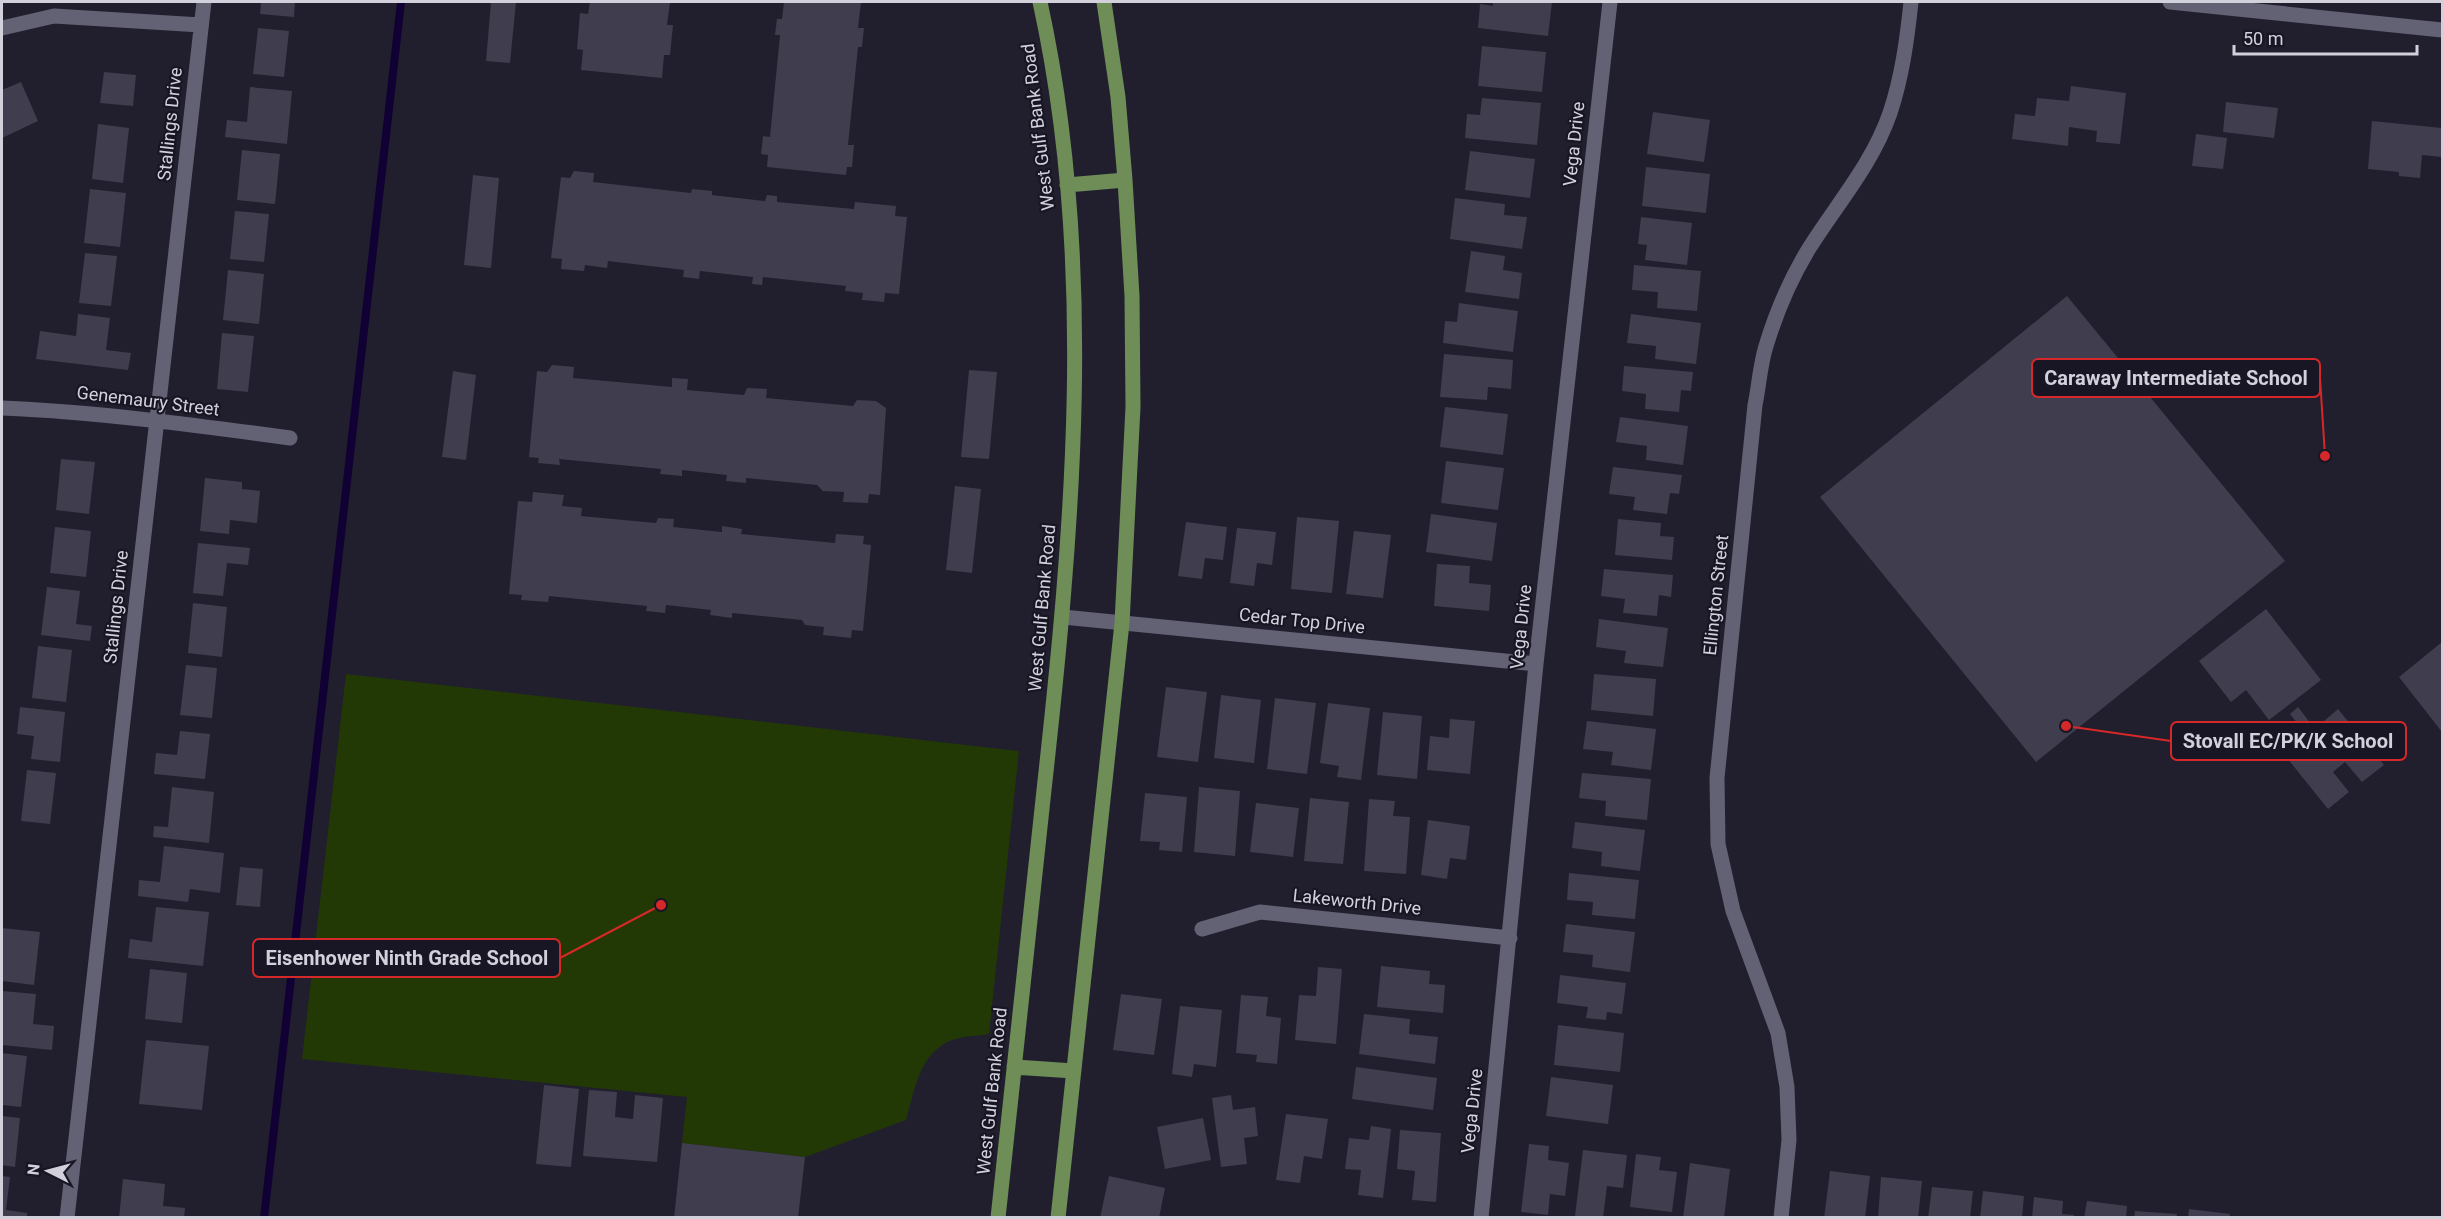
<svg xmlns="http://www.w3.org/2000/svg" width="2444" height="1219" viewBox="0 0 2444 1219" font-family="Roboto,sans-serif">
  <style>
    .green { fill: #223906 }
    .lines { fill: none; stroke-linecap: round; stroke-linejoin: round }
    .stream { stroke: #110034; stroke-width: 8 }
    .building { fill: #3f3d4e }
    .minor { stroke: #636174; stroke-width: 15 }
    .major { stroke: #6f8d57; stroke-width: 15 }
    .labels { text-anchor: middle; stroke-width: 4.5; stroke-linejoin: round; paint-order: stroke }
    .street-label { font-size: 18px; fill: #d2d1db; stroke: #181624 }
    .leader { fill: none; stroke: #d62828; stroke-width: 2 }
    .callout-dot { fill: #d62828; stroke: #181624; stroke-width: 2 }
    .callout { fill: #181624; stroke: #d62828; stroke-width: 2 }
    .callout-label { font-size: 20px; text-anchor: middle; font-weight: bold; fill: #d2d1db }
  </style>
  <rect width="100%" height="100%" fill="#211f2e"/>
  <path class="green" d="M 346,674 L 1019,751 L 989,1034 C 978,1036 963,1036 952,1040 C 919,1053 915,1090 906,1120 L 805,1157 L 682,1143 L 687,1097 L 302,1059 Z"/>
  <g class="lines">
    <path class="stream" d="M 264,1218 L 401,2"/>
  </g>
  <path class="building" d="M 261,2 L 295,2 L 294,17 L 260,14 Z
    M 491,2 L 516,2 L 510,63 L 486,61 Z
    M 590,2 L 670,2 L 667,25 L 673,25 L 670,55 L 664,55 L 662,78 L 581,70 L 583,50 L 577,49 L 580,13 L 588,14 Z
    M 784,2 L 861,2 L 858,28 L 864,28 L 862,47 L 858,47 L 848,145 L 854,145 L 852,167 L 847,167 L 846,175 L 767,167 L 768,155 L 761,154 L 763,136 L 770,137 L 780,35 L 775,35 L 777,19 L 782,19 Z
    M 1493,2 L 1552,2 L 1548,36 L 1478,28 L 1480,4 L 1493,6 Z
    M 258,28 L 289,31 L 284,77 L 253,74 Z
    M 1482,46 L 1546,52 L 1542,92 L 1478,86 Z
    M 104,72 L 136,75 L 133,106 L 100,103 Z
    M 21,82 L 38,121 L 2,138 L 2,90 Z
    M 2071,86 L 2126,93 L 2120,144 L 2096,142 L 2097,131 L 2069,127 L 2068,146 L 2012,139 L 2015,114 L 2035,116 L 2037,98 L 2069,101 Z
    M 250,87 L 292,91 L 287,144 L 225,137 L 227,120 L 247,122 Z
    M 1482,98 L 1541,103 L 1537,145 L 1465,138 L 1467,114 L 1480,115 Z
    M 2226,102 L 2278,108 L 2274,138 L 2223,132 Z
    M 1653,112 L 1710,120 L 1704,162 L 1647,154 Z
    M 2372,121 L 2442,128 L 2442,157 L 2422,155 L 2420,178 L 2399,176 L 2399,172 L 2368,169 Z
    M 98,124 L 129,128 L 123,183 L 92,179 Z
    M 2196,134 L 2227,138 L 2223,169 L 2192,166 Z
    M 242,150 L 280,154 L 275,204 L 237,200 Z
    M 1470,151 L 1535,159 L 1530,198 L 1465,190 Z
    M 1646,167 L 1710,174 L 1706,213 L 1642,206 Z
    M 574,171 L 594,173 L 593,182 L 691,193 L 692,189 L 712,191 L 712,195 L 765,201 L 767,195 L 777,196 L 777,202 L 854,209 L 855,202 L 896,206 L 895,216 L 907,217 L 899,294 L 885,293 L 884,302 L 862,300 L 863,293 L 845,291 L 846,286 L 763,277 L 762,285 L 752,284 L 753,277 L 700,271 L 699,279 L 683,277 L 684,270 L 608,261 L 607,268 L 585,265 L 584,271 L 561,269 L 562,259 L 551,258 L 561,177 L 570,178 Z
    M 473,175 L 499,178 L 491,268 L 464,265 Z
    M 90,189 L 126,193 L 120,247 L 84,243 Z
    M 1455,198 L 1505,204 L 1504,215 L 1527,217 L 1522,249 L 1450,239 Z
    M 235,211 L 269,214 L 264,262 L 230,259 Z
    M 1641,217 L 1692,223 L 1687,265 L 1645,260 L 1647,245 L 1638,244 Z
    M 1471,251 L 1505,256 L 1503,270 L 1522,273 L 1519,299 L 1465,292 Z
    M 85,253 L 117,256 L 111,306 L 79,303 Z
    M 1634,265 L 1701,271 L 1697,311 L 1657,308 L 1658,292 L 1632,290 Z
    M 228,270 L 264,274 L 259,324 L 223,320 Z
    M 2067,296 L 2285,561 L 2036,762 L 1820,497 Z
    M 1459,303 L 1518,311 L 1513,352 L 1443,343 L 1445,321 L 1457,322 Z
    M 78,314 L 110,318 L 106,350 L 131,353 L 128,370 L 36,359 L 40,331 L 76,336 Z
    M 1631,314 L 1701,323 L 1696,364 L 1655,359 L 1656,346 L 1627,343 Z
    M 222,333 L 254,336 L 248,392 L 217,389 Z
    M 1444,354 L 1513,360 L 1511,389 L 1488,387 L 1487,400 L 1440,397 Z
    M 552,365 L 574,367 L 573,378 L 672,387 L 672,378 L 688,379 L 687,390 L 744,395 L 747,388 L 767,389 L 766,398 L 853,406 L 857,400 L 876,401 L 886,408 L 880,495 L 869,494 L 868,503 L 843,502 L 844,492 L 823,491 L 817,485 L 746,478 L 746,483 L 726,481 L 727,475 L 682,470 L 682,476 L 660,474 L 661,469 L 559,459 L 560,465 L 538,463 L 539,458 L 529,457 L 537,371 L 547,372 Z
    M 1624,366 L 1693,372 L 1691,391 L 1681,390 L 1679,412 L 1645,409 L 1646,394 L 1622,391 Z
    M 969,370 L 997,372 L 989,459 L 961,457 Z
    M 453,371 L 476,375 L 466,460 L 442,457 Z
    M 1445,407 L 1508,414 L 1503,455 L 1440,447 Z
    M 1620,417 L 1688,426 L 1683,465 L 1646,460 L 1647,446 L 1616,442 Z
    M 61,459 L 95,462 L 89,514 L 56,510 Z
    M 1446,461 L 1504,468 L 1498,510 L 1441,503 Z
    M 1613,467 L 1682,475 L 1679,494 L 1670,493 L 1667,514 L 1633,510 L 1635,497 L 1609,494 Z
    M 205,478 L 242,482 L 242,489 L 260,491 L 257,523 L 230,520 L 229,534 L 200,531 Z
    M 955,486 L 981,489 L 972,573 L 946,570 Z
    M 533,492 L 564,495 L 562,506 L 582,508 L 581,516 L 656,523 L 658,518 L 674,519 L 673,527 L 722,532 L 722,526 L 742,529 L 741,534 L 835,543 L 836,534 L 864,536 L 863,544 L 871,545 L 863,631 L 852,630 L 851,638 L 823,635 L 824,627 L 805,625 L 802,620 L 732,613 L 732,618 L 710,615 L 711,610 L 666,605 L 665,613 L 646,611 L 647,606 L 549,596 L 548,602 L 521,600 L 522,595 L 509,594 L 518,501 L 532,502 Z
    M 1431,514 L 1497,523 L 1492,561 L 1426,552 Z
    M 1297,517 L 1339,521 L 1332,593 L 1291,589 Z
    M 1618,519 L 1661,523 L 1660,536 L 1674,537 L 1672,560 L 1615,555 Z
    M 1186,522 L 1227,527 L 1223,560 L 1205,558 L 1202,579 L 1178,576 Z
    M 55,527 L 91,531 L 86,577 L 50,573 Z
    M 1237,528 L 1276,532 L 1272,565 L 1257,563 L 1254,586 L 1230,583 Z
    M 1354,531 L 1391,535 L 1383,598 L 1346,594 Z
    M 198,543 L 250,548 L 248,565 L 227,563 L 223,596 L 193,593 Z
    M 1437,564 L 1470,566 L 1469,583 L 1491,585 L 1489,611 L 1434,606 Z
    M 1604,569 L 1673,575 L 1671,597 L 1659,595 L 1657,616 L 1623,613 L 1625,599 L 1601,596 Z
    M 47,587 L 80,591 L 76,624 L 92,626 L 90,641 L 41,635 Z
    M 193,603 L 227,607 L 222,657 L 188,653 Z
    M 2266,609 L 2321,680 L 2269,720 L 2246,690 L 2231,702 L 2199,661 Z
    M 1599,619 L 1668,628 L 1663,667 L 1624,663 L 1626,651 L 1596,647 Z
    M 2442,642 L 2442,732 L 2399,677 Z
    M 38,646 L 72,650 L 66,702 L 32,698 Z
    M 186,665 L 217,668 L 212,718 L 180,715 Z
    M 1594,674 L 1656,679 L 1653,716 L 1591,710 Z
    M 1166,687 L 1207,692 L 1198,762 L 1157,757 Z
    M 1221,695 L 1261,700 L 1254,763 L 1214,758 Z
    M 1275,698 L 1316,703 L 1307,774 L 1267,769 Z
    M 1328,703 L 1370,708 L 1361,780 L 1337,777 L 1339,766 L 1320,763 Z
    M 20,707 L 65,712 L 60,762 L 31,759 L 34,736 L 17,734 Z
    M 2298,707 L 2315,729 L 2338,709 L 2384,765 L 2362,782 L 2345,762 L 2333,772 L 2349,792 L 2328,809 L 2283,753 L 2306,734 L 2290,714 Z
    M 1383,712 L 1422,716 L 1417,779 L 1377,775 Z
    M 1450,719 L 1475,721 L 1470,774 L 1427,770 L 1430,736 L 1449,738 Z
    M 1587,721 L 1656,729 L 1651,770 L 1611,765 L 1613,752 L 1583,749 Z
    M 180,731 L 210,734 L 205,779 L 154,774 L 156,753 L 177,755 Z
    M 27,770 L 56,773 L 50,824 L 21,821 Z
    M 1582,773 L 1651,779 L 1647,820 L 1605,816 L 1606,801 L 1579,798 Z
    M 172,787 L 214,792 L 209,843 L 153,837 L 154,826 L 168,827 Z
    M 1199,787 L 1240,791 L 1235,856 L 1194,852 Z
    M 1145,793 L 1187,797 L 1182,852 L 1159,850 L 1160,842 L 1140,841 Z
    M 1310,798 L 1349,802 L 1343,864 L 1304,861 Z
    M 1369,799 L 1395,801 L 1393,816 L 1410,817 L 1406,874 L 1364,871 Z
    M 1256,803 L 1299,808 L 1293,857 L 1250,852 Z
    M 1428,820 L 1470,826 L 1466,860 L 1450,858 L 1447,879 L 1421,875 Z
    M 1575,822 L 1645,830 L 1640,871 L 1601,866 L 1602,852 L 1572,848 Z
    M 164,846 L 224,853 L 220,893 L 190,889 L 188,902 L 138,896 L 139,880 L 160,882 Z
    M 240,867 L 263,869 L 260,907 L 236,905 Z
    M 1569,873 L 1639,880 L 1635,919 L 1592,915 L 1593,902 L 1567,900 Z
    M 156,907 L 209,912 L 203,966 L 128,958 L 130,939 L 152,942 Z
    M 1566,924 L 1635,932 L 1630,972 L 1592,967 L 1593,955 L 1563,952 Z
    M 2,928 L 40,932 L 34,985 L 2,981 Z
    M 1381,966 L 1430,971 L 1429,984 L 1445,985 L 1443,1013 L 1377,1007 Z
    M 1318,967 L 1342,969 L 1336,1044 L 1295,1040 L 1299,995 L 1316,996 Z
    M 150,969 L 187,973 L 182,1023 L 145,1019 Z
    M 1560,975 L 1626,983 L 1622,1014 L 1607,1012 L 1606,1020 L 1586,1018 L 1588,1007 L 1557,1003 Z
    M 2,991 L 36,994 L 33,1024 L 54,1026 L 52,1050 L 2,1045 Z
    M 1121,994 L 1162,999 L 1154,1055 L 1113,1050 Z
    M 1241,995 L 1268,997 L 1266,1016 L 1281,1018 L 1277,1064 L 1256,1062 L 1257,1055 L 1236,1053 Z
    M 1180,1006 L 1222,1010 L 1216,1067 L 1194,1064 L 1192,1077 L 1172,1074 Z
    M 1364,1014 L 1410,1019 L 1409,1034 L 1438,1037 L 1435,1064 L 1359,1054 Z
    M 1558,1025 L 1624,1033 L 1620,1072 L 1554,1065 Z
    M 146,1040 L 209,1046 L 202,1110 L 139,1104 Z
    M 2,1053 L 27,1056 L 21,1107 L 2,1105 Z
    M 1356,1067 L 1437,1078 L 1433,1110 L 1352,1099 Z
    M 1551,1077 L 1613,1085 L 1608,1124 L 1546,1116 Z
    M 544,1085 L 579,1089 L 571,1167 L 536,1164 Z
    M 589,1090 L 617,1092 L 615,1117 L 633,1119 L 635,1095 L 663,1098 L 657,1162 L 583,1156 Z
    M 1231,1095 L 1233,1110 L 1255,1107 L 1258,1136 L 1244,1138 L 1247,1164 L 1221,1167 L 1212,1098 Z
    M 1286,1114 L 1328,1119 L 1322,1159 L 1304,1156 L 1300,1183 L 1276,1180 Z
    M 2,1116 L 20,1118 L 15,1167 L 2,1165 Z
    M 1203,1118 L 1211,1160 L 1165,1169 L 1157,1127 Z
    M 1371,1126 L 1391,1129 L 1383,1198 L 1358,1195 L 1361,1170 L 1345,1169 L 1349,1138 L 1369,1140 Z
    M 1400,1130 L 1441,1133 L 1436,1202 L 1412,1200 L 1415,1171 L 1397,1169 Z
    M 682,1143 L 805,1157 L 798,1218 L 674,1218 Z
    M 1529,1144 L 1549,1146 L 1548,1160 L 1569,1163 L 1565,1196 L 1550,1194 L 1548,1215 L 1521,1212 Z
    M 1583,1150 L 1627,1155 L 1623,1188 L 1607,1186 L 1603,1218 L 1575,1216 Z
    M 1636,1154 L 1661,1157 L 1659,1170 L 1677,1172 L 1672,1212 L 1630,1207 Z
    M 1690,1163 L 1730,1169 L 1724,1218 L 1683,1218 Z
    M 1830,1171 L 1870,1176 L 1865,1218 L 1824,1218 Z
    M 2,1176 L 10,1177 L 6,1210 L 27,1213 L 27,1218 L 2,1218 Z
    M 1109,1176 L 1165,1188 L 1159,1218 L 1100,1218 Z
    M 1881,1177 L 1922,1181 L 1918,1218 L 1878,1218 Z
    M 123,1179 L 165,1184 L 163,1206 L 185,1208 L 184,1218 L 119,1218 Z
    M 1932,1187 L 1973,1191 L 1970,1218 L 1928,1218 Z
    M 1983,1191 L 2024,1196 L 2022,1218 L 1980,1218 Z
    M 2034,1197 L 2063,1201 L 2062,1214 L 2074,1215 L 2073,1218 L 2032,1218 Z
    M 2087,1201 L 2127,1206 L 2126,1218 L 2084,1218 Z
    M 2189,1209 L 2230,1214 L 2229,1218 L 2188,1218 Z
    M 2135,1211 L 2177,1214 L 2176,1218 L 2134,1218 Z"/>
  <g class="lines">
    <path class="minor" d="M 2170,2 L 2442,30
      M 2,28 L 54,16 L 201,25
      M 2,408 C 98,412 194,425 290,438
      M 1063,617 L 1536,664
      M 1202,929 L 1260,912 L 1510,938
      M 67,1218 L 204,2
      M 1481,1218 L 1536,664 L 1610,2
      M 1781,1218 L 1789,1140 L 1787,1087 L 1778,1033 L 1733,911 L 1718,844 L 1717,778 L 1755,405 C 1759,386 1760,365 1766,346 C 1776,313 1790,280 1808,250 C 1836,205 1872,165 1890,113 C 1902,77 1907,40 1911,2"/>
    <path class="major" d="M 1067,185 L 1125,180
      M 1014,1067 L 1074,1071
      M 998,1218 C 1013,1075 1029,933 1044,790 C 1073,529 1097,261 1040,2
      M 1058,1218 L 1122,623 L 1133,407 L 1132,296 L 1125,180 L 1118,97 L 1104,2"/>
  </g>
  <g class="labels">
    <g class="street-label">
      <text transform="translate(170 124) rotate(-84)" y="6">Stallings Drive</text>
      <text transform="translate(1038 127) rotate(-97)" y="6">West Gulf Bank Road</text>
      <text transform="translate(1574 144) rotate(-84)" y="6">Vega Drive</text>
      <text transform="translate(148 401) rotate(7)" y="6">Genemaury Street</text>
      <text transform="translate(1716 595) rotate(-84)" y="6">Ellington Street</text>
      <text transform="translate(116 607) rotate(-84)" y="6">Stallings Drive</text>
      <text transform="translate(1042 608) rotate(-85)" y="6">West Gulf Bank Road</text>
      <text transform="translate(1302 621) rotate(6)" y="6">Cedar Top Drive</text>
      <text transform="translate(1521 627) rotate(-84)" y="6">Vega Drive</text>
      <text transform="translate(1357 902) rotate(6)" y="6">Lakeworth Drive</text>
      <text transform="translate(992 1091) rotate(-84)" y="6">West Gulf Bank Road</text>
      <text transform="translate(1472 1111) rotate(-84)" y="6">Vega Drive</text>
    </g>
  </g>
  <path class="leader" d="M2325 456L2320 378M2066 726L2171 741M661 905L560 958"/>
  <g class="callout-dot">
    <circle cx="2325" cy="456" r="6"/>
    <circle cx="2066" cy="726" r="6"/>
    <circle cx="661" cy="905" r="6"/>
  </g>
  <g class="callout">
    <rect x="2032" y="359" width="288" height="38" rx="6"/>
    <rect x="2171" y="722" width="235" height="38" rx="6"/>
    <rect x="253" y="939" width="307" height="38" rx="6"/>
  </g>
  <g class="callout-label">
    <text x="2176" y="385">Caraway Intermediate School</text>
    <text x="2288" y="748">Stovall EC/PK/K School</text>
    <text x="407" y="965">Eisenhower Ninth Grade School</text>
  </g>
  <rect width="2444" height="1219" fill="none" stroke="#d2d1db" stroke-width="6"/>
  <g transform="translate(48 1171) rotate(276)" stroke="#181624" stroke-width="4.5" paint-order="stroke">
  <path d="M0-4.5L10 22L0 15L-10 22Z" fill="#d2d1db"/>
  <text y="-9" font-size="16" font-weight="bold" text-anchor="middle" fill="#d2d1db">N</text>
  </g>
  <path d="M2234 45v9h183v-9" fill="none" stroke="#d2d1db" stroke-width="3"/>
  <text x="2243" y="45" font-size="18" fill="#d2d1db" stroke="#181624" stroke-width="4.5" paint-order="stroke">50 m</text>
</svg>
